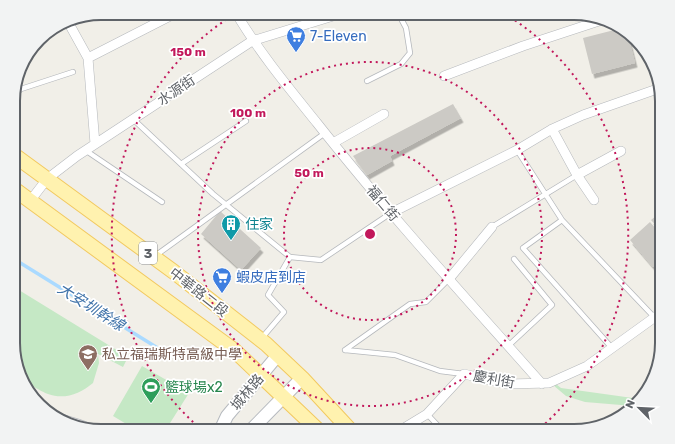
<svg xmlns="http://www.w3.org/2000/svg" width="675" height="444" viewBox="0 0 675 444" font-family="Rubik,'Noto Sans TC',sans-serif">
  <style>
    .green { fill: #c5e8c5 }
    .lines { fill: none; stroke-linecap: round; stroke-linejoin: round }
    .stream { stroke: #aadaff; stroke-width: 3.5 }
    .building { fill: #cccac5; filter: url(#shadow) }
    .lane-casing { stroke: #b5b8bc; stroke-width: 6 }
    .street-casing { stroke: #b5b8bc; stroke-width: 10 }
    .secondary-casing { stroke: #b6babf; stroke-width: 14 }
    .primary-casing { stroke: #f2c960; stroke-width: 16 }
    .lane { stroke: #fff; stroke-width: 4.5 }
    .street { stroke: #fff; stroke-width: 9 }
    .secondary { stroke: #fff; stroke-width: 12 }
    .primary { stroke: #fff2af; stroke-width: 14 }
    .ring { fill: none; stroke: #c2185b; stroke-width: 2; stroke-dasharray: 2 4 }
    .labels { text-anchor: middle; stroke-width: 3.5; stroke-linejoin: round; paint-order: stroke }
    .shield { fill: #fff; stroke: #8f9295; stroke-width: 1 }
    .shield-label { font-size: 13px; font-weight: bold; fill: #5f6368 }
    .shop-label { font-size: 14px; fill: #366cbe; stroke: #fff; text-anchor: start }
    .street-label { font-size: 14px; fill: #5f6368; stroke: #fff }
    .culture-label { font-size: 14px; fill: #0d838f; stroke: #fff; text-anchor: start }
    .education-label { font-size: 14px; fill: #785e54; stroke: #fff; text-anchor: start }
    .leisure-label { font-size: 14px; fill: #27864d; stroke: #fff; text-anchor: start }
    .water-label { font-size: 15px; font-style: italic; fill: #4174aa; stroke: #fff }
    .rim { fill: none; stroke: #5f6368; stroke-width: 2 }
    .centre { fill: #c2185b; stroke: #fff; stroke-width: 2 }
    .ring-label { font-size: 12px; text-anchor: middle; font-weight: bold; fill: #c2185b; stroke: #fff; stroke-width: 3.5; stroke-linejoin: round; paint-order: stroke }
  </style>
  <defs>
    <filter id="shadow"><feDropShadow dx="2.5" dy="4.5" stdDeviation="0" flood-color="#0004"/></filter>
  </defs>
  <rect width="100%" height="100%" fill="#f1efe8"/>
  <path class="green" d="M 14,287 L 128,357 L 123,367 L 98,354 L 99,363 L 93,383 C 80,394 64,400 48,394 C 42,392 25,382 22,378 C 9,359 14,310 14,287 Z
    M 142,366 L 189,393 L 165,431 L 138,431 L 113,416 Z
    M 556,384 L 561,388 L 640,399 L 633,406 L 585,402 L 566,396 L 553,385 Z"/>
  <g class="lines">
    <path class="stream" d="M 14,259 L 169,355
      M 282,430 L 282,431"/>
  </g>
  <path class="building" d="M 622,28 L 627,32 L 635,63 L 592,74 L 583,38 Z
    M 453,104 L 461,118 L 390,156 L 392,161 L 367,175 L 353,156 Z
    M 220,211 L 261,248 L 241,270 L 201,234 Z
    M 662,211 L 662,232 L 651,220 Z
    M 650,222 L 662,236 L 662,259 L 653,267 L 630,240 Z"/>
  <g class="lines">
    <g class="lane-casing">
      <path id="lane" d="M 367,81 L 401,64 L 410,53 L 406,28 L 398,13
        M 14,95 L 21,89 L 73,72
        M 133,119 L 213,194 L 290,257
        M 85,150 L 162,202
        M 517,150 L 562,220
        M 181,164 L 246,121
        M 492,227 L 577,175
        M 155,256 L 325,133
        M 290,257 L 321,260 L 391,213
        M 261,339 L 284,312 L 268,295 L 290,257
        M 508,346 L 552,305 L 514,259
        M 612,348 L 523,248 L 562,220 L 654,317
        M 658,349 L 661,352
        M 345,350 L 410,304 L 426,302 L 449,279
        M 345,350 L 395,355 L 440,371 L 464,374
        M 46,409 C 63,421 77,418 95,429
        M 427,414 L 443,431"/>
    </g>
    <g class="street-casing">
      <path id="street" d="M 236,13 C 259,52 288,87 317,123 C 388,213 466,298 542,384
        M 67,20 L 88,58 L 176,13
        M 88,58 L 95,144
        M 444,76 L 523,46 L 599,21
        M 552,129 L 577,175
        M 333,143 L 384,114
        M 594,200 L 577,175 L 621,151
        M 30,201 L 47,179 L 77,156 L 252,41 L 343,13
        M 391,213 L 517,150 L 552,129 L 583,115 L 660,88
        M 449,279 L 492,227
        M 399,431 L 427,414 L 464,374 L 507,384 L 549,383 L 587,366 L 662,312"/>
    </g>
    <g class="secondary-casing">
      <path id="secondary" d="M 220,431 L 227,416 L 278,355
        M 250,431 L 302,378"/>
    </g>
    <g class="primary-casing">
      <path id="primary" d="M 14,155 L 174,272 L 266,344 L 302,378 L 351,431
        M 14,189 L 235,351 L 319,431"/>
    </g>
    <use href="#lane" class="lane"/>
    <use href="#street" class="street"/>
    <use href="#secondary" class="secondary"/>
    <use href="#primary" class="primary"/>
  </g>
  <g class="ring">
    <circle cx="370" cy="234" r="86"/>
    <circle cx="370" cy="234" r="172"/>
    <path d="M202 430A258 258 0 0 1 235 14M505 14A258 258 0 0 1 538 430"/>
  </g>
  <defs>
    <g id="supermarket-pin" transform="scale(1)"><path d="M0 17L-7.5 6A9.5 9.5 0 1 1 7.5 6Z" fill="#3f7fe0" stroke="#fff"/><path d="M-6-5.5h2.5l.6 2H6L4.5 2H-2.5L-4.4-4H-6ZM-1.5 3.2a1.3 1.3 0 1 0 .1 0ZM3 3.2a1.3 1.3 0 1 0 .1 0Z" fill="#fff"/></g>
    <g id="building-pin" transform="scale(1)"><path d="M0 17L-7.5 6A9.5 9.5 0 1 1 7.5 6Z" fill="#0f9aa8" stroke="#fff"/><path d="M-4-6H4V6H1V3H-1V6H-4ZM-2.5-4.3h1.7v1.8h-1.7ZM.8-4.3h1.7v1.8H.8ZM-2.5-1h1.7V.8h-1.7ZM.8-1h1.7V.8H.8Z" fill="#fff"/></g>
    <g id="school-pin" transform="scale(1)"><path d="M0 17L-7.5 6A9.5 9.5 0 1 1 7.5 6Z" fill="#8d6e63" stroke="#fff"/><path d="M0-5L7-2L0 1L-7-2ZM-4 1L0 2.5L4 1V4Q0 6-4 4Z" fill="#fff"/></g>
    <g id="stadium-pin" transform="scale(1)"><path d="M0 17L-7.5 6A9.5 9.5 0 1 1 7.5 6Z" fill="#2e9e5b" stroke="#fff"/><path d="M0-5a6.5 5 0 1 0 0 10a6.5 5 0 1 0 0-10ZM-3.5-1.8h7v3.6h-7Z" fill="#fff"/></g>
  </defs>
  <g fill-rule="evenodd">
    <use href="#supermarket-pin" x="296" y="36"/>
    <use href="#building-pin" x="231" y="224"/>
    <use href="#supermarket-pin" x="222" y="277"/>
    <use href="#school-pin" x="88" y="354"/>
    <use href="#stadium-pin" x="151" y="387"/>
  </g>
  <g class="labels">
    <rect class="shield" x="139" y="242" width="18" height="22" rx="3"/>
    <g class="shield-label">
      <text x="148" y="258">3</text>
    </g>
    <g class="shop-label">
      <text x="310" y="41">7-Eleven</text>
      <text x="236" y="282">蝦皮店到店</text>
    </g>
    <g class="street-label">
      <text transform="translate(176 90) rotate(-34)" y="5">水源街</text>
      <text transform="translate(383 203) rotate(50)" y="5">福仁街</text>
      <text transform="translate(199 292) rotate(38)" y="5">中華路二段</text>
      <text transform="translate(494 379) rotate(10)" y="5">慶利街</text>
      <text transform="translate(247 392) rotate(-50)" y="5">城林路</text>
    </g>
    <g class="culture-label">
      <text x="245" y="229">住家</text>
    </g>
    <g class="education-label">
      <text x="102" y="359">私立福瑞斯特高級中學</text>
    </g>
    <g class="leisure-label">
      <text x="165" y="392">籃球場x2</text>
    </g>
    <g class="water-label">
      <text transform="translate(91 307) rotate(32)" y="5">大安圳幹線</text>
    </g>
  </g>
  <path d="M0 0H675V444H0ZM101 20H574A81 81 0 0 1 655 101V343A81 81 0 0 1 574 424H101A81 81 0 0 1 20 343V101A81 81 0 0 1 101 20Z" fill="#f2f3f3" fill-rule="evenodd"/>
  <path class="rim" d="M101 20H574A81 81 0 0 1 655 101V343A81 81 0 0 1 574 424H101A81 81 0 0 1 20 343V101A81 81 0 0 1 101 20Z"/>
  <circle cx="370" cy="234" r="6" class="centre"/>
  <g class="ring-label">
    <text x="188" y="56">150 m</text>
    <text x="248" y="117">100 m</text>
    <text x="309" y="177">50 m</text>
  </g>
  <g transform="translate(639 408) rotate(294)" stroke="#ffffff" stroke-width="3" paint-order="stroke">
  <path d="M0-3L7 15L0 10L-7 15Z" fill="#5f6368"/>
  <text y="-6" font-size="11" font-weight="bold" text-anchor="middle" fill="#5f6368">N</text>
  </g>
</svg>
